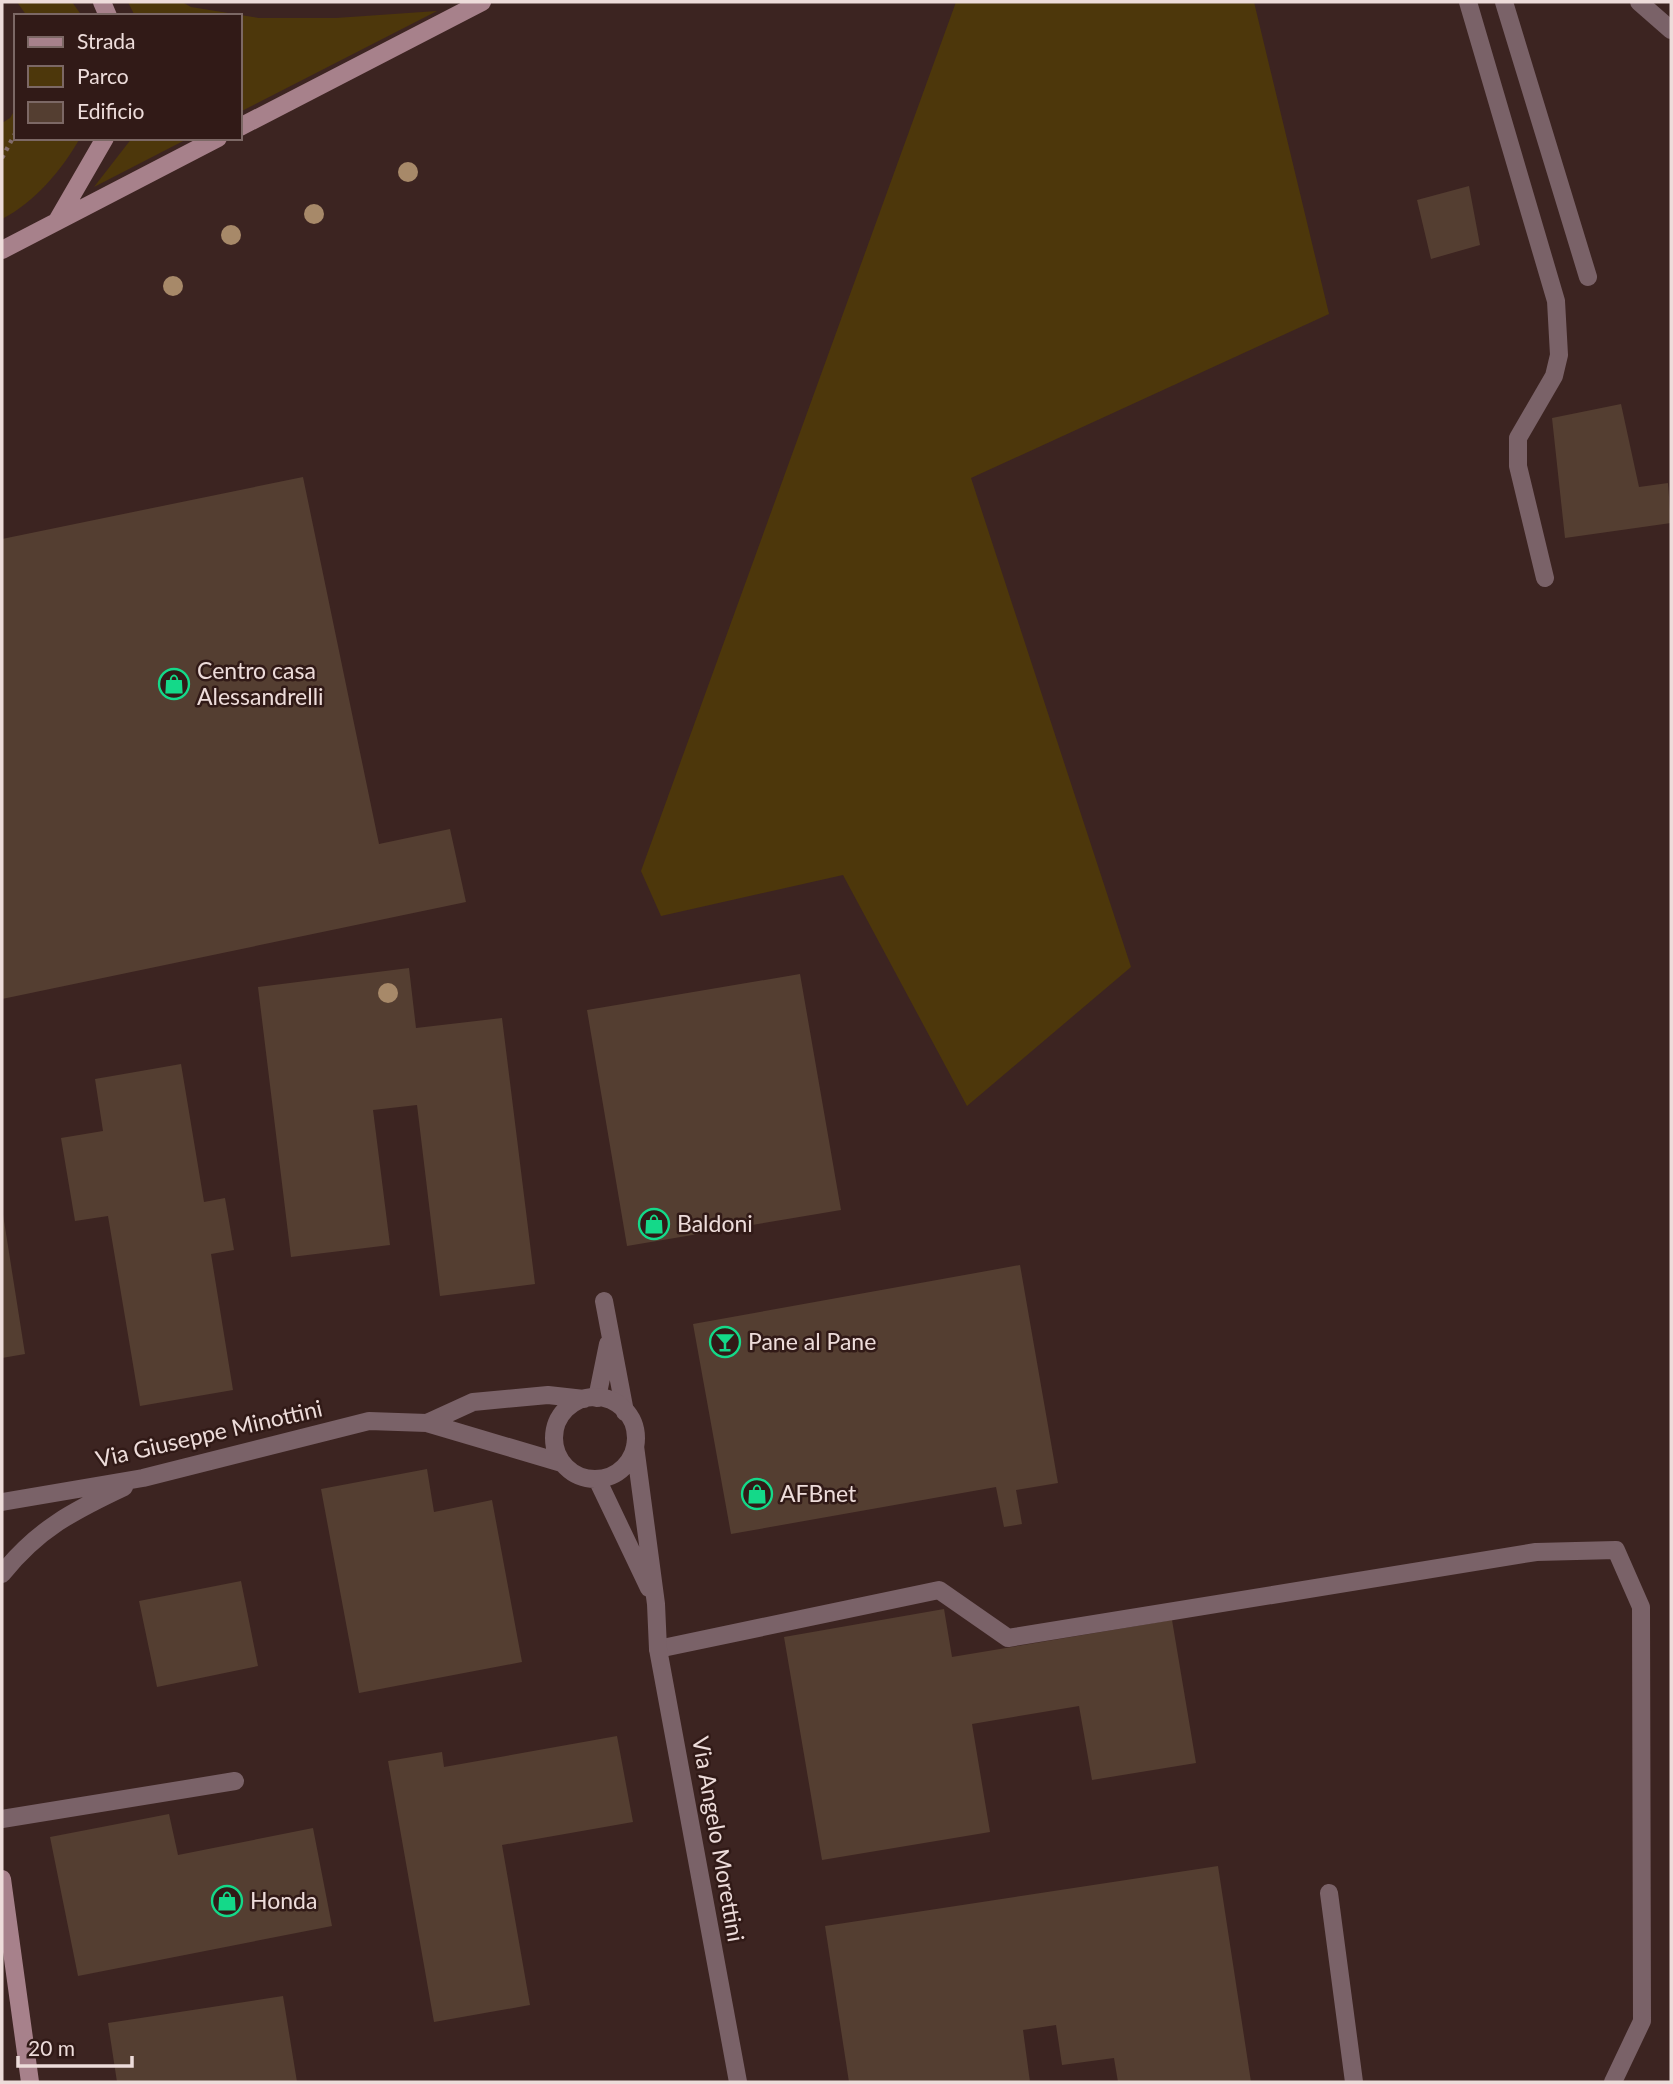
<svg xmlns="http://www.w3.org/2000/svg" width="1673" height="2084" viewBox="0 0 1673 2084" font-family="Lato,sans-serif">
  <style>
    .green { fill: #4d370b }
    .building { fill: #543e31 }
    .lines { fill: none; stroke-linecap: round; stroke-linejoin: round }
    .path { stroke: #816b69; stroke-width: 4.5; stroke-dasharray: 3.5 5; stroke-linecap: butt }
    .lane { stroke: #7a6268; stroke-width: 18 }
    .street { stroke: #7a6268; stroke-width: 18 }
    .secondary { stroke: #a7818b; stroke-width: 18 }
    .tree { fill: #a78969 }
    .labels { text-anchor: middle; stroke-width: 5; stroke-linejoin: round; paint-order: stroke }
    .poi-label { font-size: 23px; fill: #eddcda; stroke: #311a17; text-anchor: start }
    .street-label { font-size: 23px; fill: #eddcda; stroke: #311a17 }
  </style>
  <rect width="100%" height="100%" fill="#3c2421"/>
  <path class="green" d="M 17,2 L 72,2 L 82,16 L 27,16 Z
    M 128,2 L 182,2 L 191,7 L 259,18 L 336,18 L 437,11 L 240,112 L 240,16 L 135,16 Z
    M 956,2 L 1254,2 L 1329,314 L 971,478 L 1131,967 L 967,1106 L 843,875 L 661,916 L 641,871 Z
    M 16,108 L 16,138 L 80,138 C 62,170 34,203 2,219 L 2,123 L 10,118 Z
    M 132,138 L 189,138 L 94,187 Z"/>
  <path class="building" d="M 1469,186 L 1480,245 L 1431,259 L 1417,200 Z
    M 1621,404 L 1639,487 L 1668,483 L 1671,523 L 1565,538 L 1552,418 Z
    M 303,477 L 379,844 L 450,829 L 466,902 L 2,999 L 2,539 Z
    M 409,968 L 416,1028 L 502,1018 L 535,1284 L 440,1296 L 417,1105 L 373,1110 L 390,1245 L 291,1257 L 258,987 Z
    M 800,974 L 841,1210 L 627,1246 L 587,1010 Z
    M 181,1064 L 204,1202 L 225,1198 L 234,1250 L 211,1254 L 233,1390 L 140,1406 L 108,1216 L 75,1221 L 61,1138 L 103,1131 L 95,1079 Z
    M 2,1208 L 25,1354 L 2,1358 Z
    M 1020,1265 L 1058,1483 L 1016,1490 L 1022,1524 L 1004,1527 L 996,1487 L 731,1534 L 693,1324 Z
    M 427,1469 L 434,1512 L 492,1500 L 522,1662 L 359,1693 L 321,1489 Z
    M 241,1581 L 258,1666 L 157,1687 L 139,1601 Z
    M 944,1609 L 952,1657 L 1172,1620 L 1196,1763 L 1092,1780 L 1079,1706 L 972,1724 L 990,1832 L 822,1860 L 784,1637 Z
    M 617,1736 L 633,1822 L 502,1845 L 530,2005 L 434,2022 L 388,1761 L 442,1752 L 444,1767 Z
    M 169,1814 L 178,1855 L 313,1828 L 332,1926 L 78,1976 L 50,1837 Z
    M 1218,1866 L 1251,2082 L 1118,2082 L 1114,2058 L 1062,2065 L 1056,2025 L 1023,2030 L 1030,2082 L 849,2082 L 825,1926 Z
    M 283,1996 L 297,2082 L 117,2082 L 108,2023 Z"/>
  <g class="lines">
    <path class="path" d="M 2,158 L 16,132"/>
    <path class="lane" d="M 1468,2 L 1556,301 L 1559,355 L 1554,376 L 1518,438 L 1518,466 L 1545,578
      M 1504,2 L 1588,277
      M 1639,2 L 1671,30
      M 604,1301 L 625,1412
      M 597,1398 L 608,1344
      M 658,1649 L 939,1590 L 1008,1638 L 1536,1552 L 1616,1550 L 1641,1607 L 1642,2021 L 1613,2082
      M 2,1819 L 235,1781
      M 1329,1893 L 1354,2082"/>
    <path class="street" d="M554 1438a41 41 0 1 1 82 0a41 41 0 1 1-82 0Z
      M 427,1423 L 473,1402 L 548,1395 L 584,1399
      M 635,1446 L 656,1604 L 658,1649 L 738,2082
      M 597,1479 L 649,1588
      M 2,1502 L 143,1478 L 369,1421 L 427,1423 L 562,1463
      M 2,1574 C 38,1529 73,1511 124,1487"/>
    <path class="secondary" d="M 102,2 L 108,16
      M 240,127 L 482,2
      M 57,221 L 105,138
      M 2,250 L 218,138
      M 2,1879 L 30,2082"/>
  </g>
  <g class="tree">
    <circle cx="408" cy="172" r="10"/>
    <circle cx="314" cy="214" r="10"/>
    <circle cx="231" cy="235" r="10"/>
    <circle cx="173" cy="286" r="10"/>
    <circle cx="388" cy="993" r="10"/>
  </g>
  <defs>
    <g id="shop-ring" transform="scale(1.575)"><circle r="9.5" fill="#311a17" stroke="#14d989" stroke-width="1.5"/><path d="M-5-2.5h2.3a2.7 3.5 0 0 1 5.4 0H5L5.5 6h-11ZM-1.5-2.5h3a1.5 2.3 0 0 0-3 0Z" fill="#14d989"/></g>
    <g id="bar-ring" transform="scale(1.575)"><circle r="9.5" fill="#311a17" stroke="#14d989" stroke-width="1.5"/><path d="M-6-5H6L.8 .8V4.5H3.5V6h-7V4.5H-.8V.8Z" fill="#14d989"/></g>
  </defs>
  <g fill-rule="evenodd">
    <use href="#shop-ring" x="174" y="684"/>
    <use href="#shop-ring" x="654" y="1224"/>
    <use href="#bar-ring" x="725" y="1342"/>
    <use href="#shop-ring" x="757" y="1494"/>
    <use href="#shop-ring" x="227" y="1901"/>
  </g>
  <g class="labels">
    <g class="poi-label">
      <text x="197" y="679">Centro casa<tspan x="197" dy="26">Alessandrelli</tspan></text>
      <text x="677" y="1232">Baldoni</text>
      <text x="748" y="1350">Pane al Pane</text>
      <text x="780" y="1502">AFBnet</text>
      <text x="250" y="1909">Honda</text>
    </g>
    <g class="street-label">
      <text transform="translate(209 1434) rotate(-13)" y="8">Via Giuseppe Minottini</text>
      <text transform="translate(718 1839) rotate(80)" y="8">Via Angelo Morettini</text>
    </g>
  </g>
  <rect width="1673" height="2084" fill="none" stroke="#eddcda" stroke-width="7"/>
  <rect x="14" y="14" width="228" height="126" fill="#311a17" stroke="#7c6865" stroke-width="2"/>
  <rect x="28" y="37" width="35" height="10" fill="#a7818b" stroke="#7c6865" stroke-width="2"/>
  <text x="77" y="49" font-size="21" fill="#eddcda">Strada</text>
  <rect x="28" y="66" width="35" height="21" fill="#4d370b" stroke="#7c6865" stroke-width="2"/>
  <text x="77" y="84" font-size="21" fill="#eddcda">Parco</text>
  <rect x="28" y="102" width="35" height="21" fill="#543e31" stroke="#7c6865" stroke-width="2"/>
  <text x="77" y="119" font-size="21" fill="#eddcda">Edificio</text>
  <path d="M18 2056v10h114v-10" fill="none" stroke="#eddcda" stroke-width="3.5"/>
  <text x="28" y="2056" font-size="21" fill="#eddcda" stroke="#311a17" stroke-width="5" paint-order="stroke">20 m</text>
</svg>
